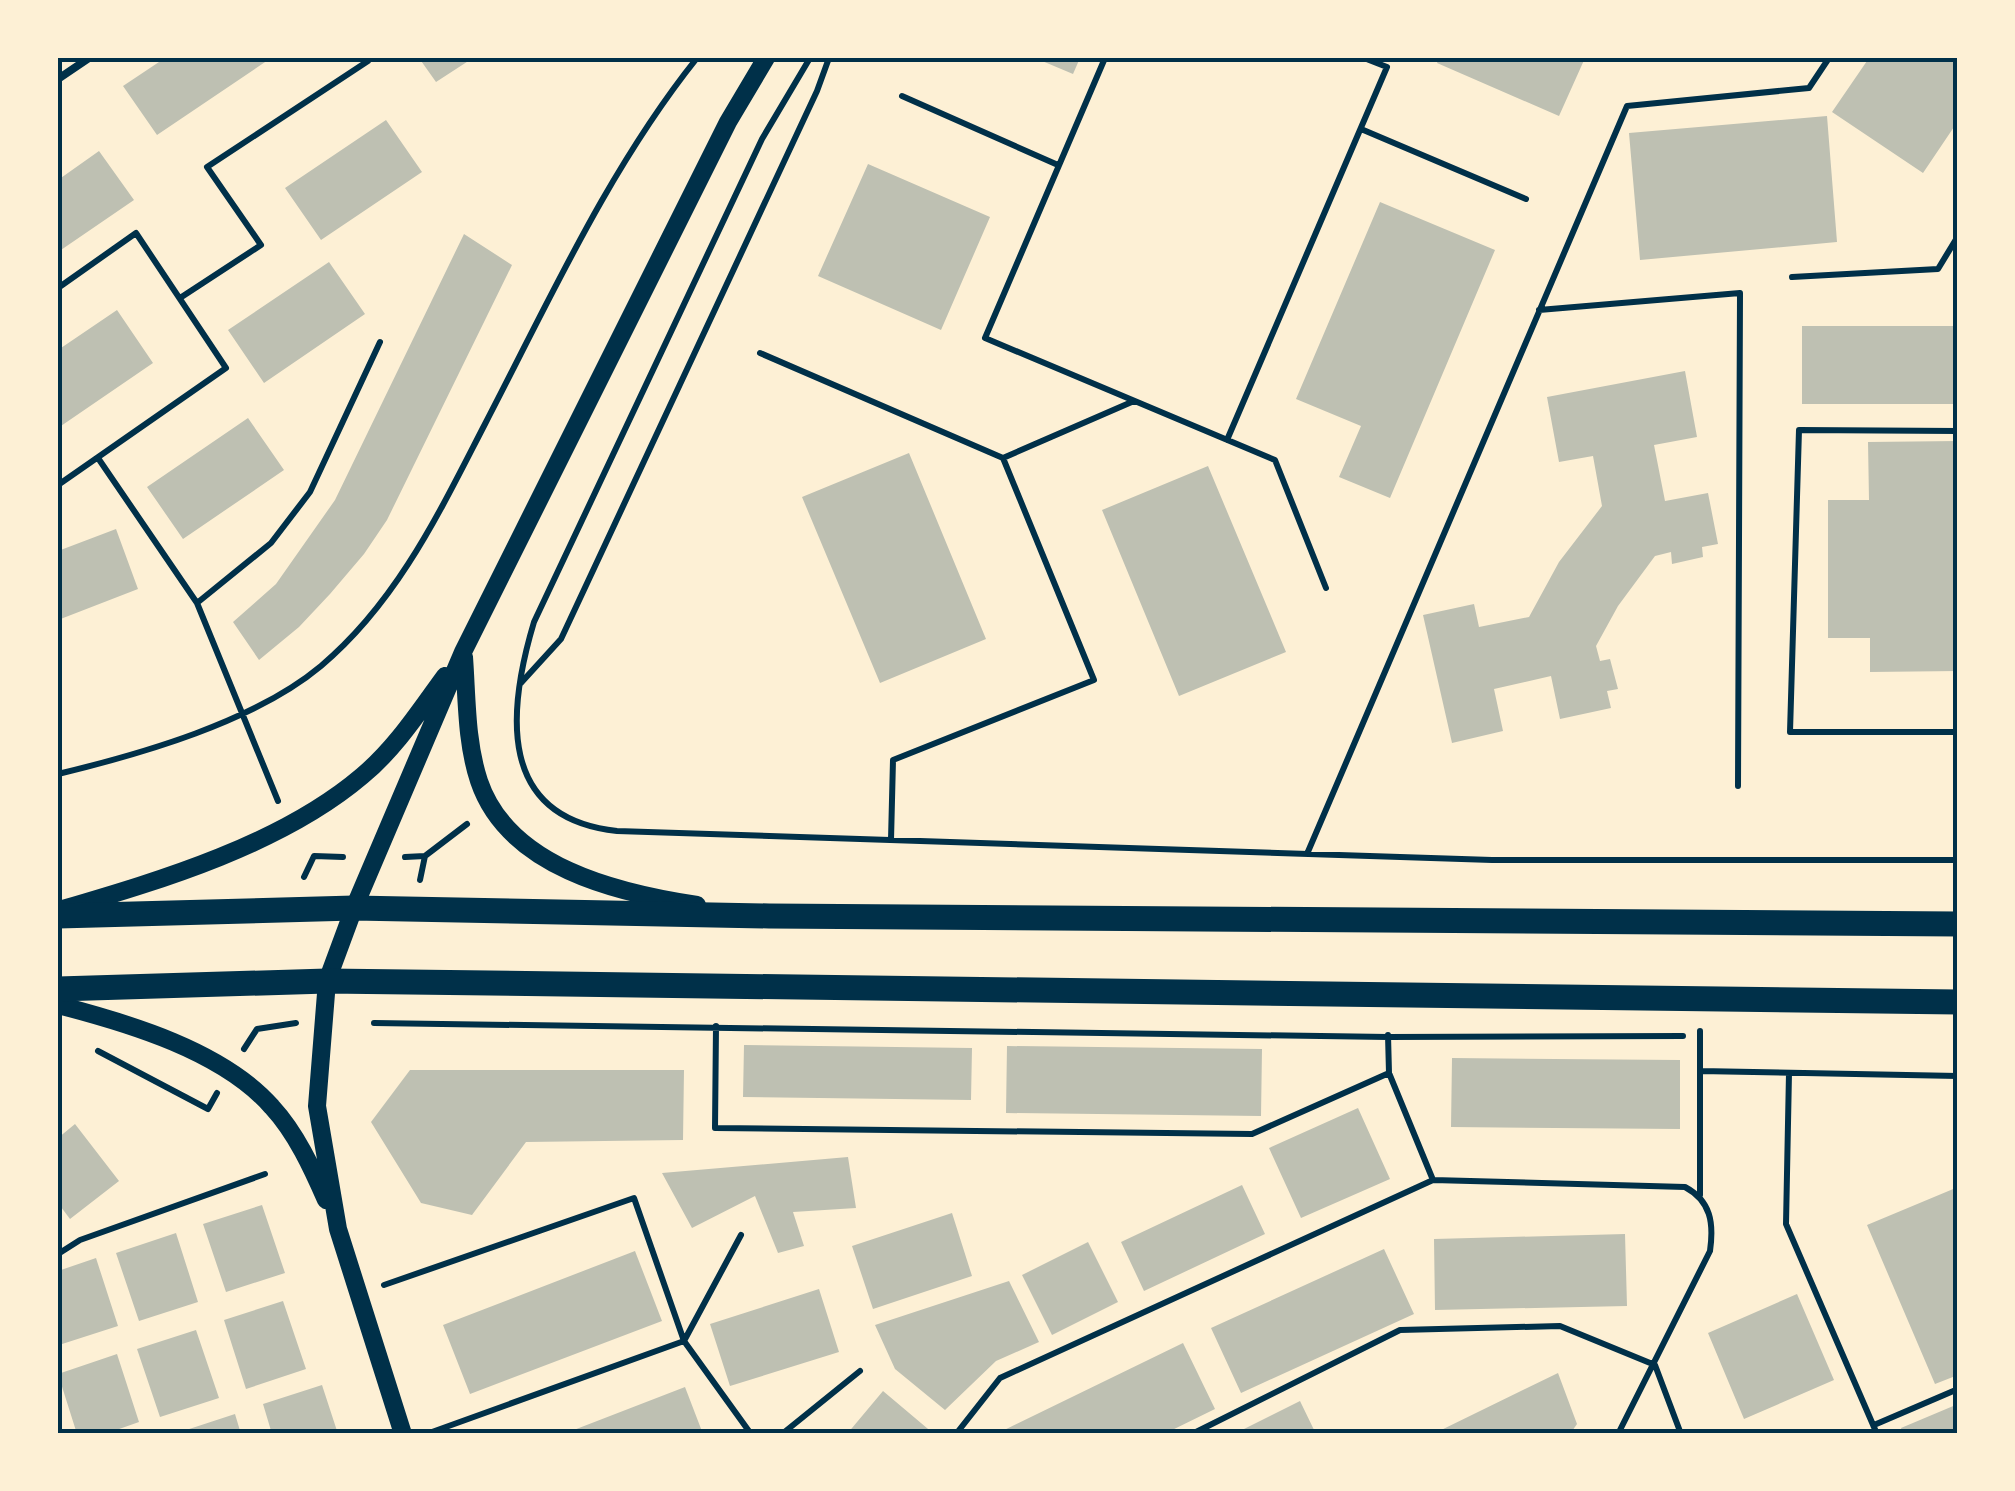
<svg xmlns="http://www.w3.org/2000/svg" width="2015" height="1491" viewBox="0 0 2015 1491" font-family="Roboto,sans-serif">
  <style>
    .building { fill: #bec0b2 }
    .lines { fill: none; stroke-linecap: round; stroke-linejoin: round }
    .path { stroke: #003049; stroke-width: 6 }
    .service { stroke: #003049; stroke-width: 8 }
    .tertiary { stroke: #003049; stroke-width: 18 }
    .primary { stroke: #003049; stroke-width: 25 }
    .neatline { fill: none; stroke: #003049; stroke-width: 4 }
  </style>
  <rect width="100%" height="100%" fill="#fdf0d5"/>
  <path class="building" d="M 165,58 L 271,58 L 157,135 L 123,86 Z
    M 419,58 L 473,58 L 436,82 Z
    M 1035,58 L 1080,58 L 1073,74 Z
    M 1439,58 L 1585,58 L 1559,116 L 1437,63 Z
    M 1869,58 L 1958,58 L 1958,121 L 1923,173 L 1832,112 Z
    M 1827,116 L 1837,242 L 1640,260 L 1629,133 Z
    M 386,120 L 422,172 L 321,240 L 285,188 Z
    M 99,151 L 134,200 L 58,252 L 58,180 Z
    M 868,164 L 990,217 L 941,330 L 818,276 Z
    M 1380,202 L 1495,250 L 1390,498 L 1339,477 L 1361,426 L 1296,399 Z
    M 464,234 L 512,265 L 387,520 L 364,554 L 330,594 L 299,627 L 259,660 L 233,622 L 276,584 L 335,500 Z
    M 329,262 L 365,314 L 264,383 L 228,330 Z
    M 117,310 L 153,363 L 58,428 L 58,350 Z
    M 1802,326 L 1958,326 L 1958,404 L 1802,404 Z
    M 1685,371 L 1697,437 L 1654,445 L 1665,501 L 1708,493 L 1718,544 L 1702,547 L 1703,557 L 1672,564 L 1671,552 L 1655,556 L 1618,606 L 1596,646 L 1600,661 L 1610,659 L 1618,689 L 1607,691 L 1611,708 L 1560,719 L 1551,676 L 1494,689 L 1503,731 L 1452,743 L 1423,615 L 1474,604 L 1479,627 L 1529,617 L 1559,562 L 1602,506 L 1593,456 L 1559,462 L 1547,397 Z
    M 248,418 L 284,470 L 183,539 L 147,487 Z
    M 1958,441 L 1958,671 L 1870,672 L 1870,638 L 1828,638 L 1828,500 L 1869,500 L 1868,442 Z
    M 909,453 L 986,639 L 880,683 L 802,497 Z
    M 1208,466 L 1286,652 L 1179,696 L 1102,510 Z
    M 116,529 L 138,589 L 58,620 L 58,551 Z
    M 744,1045 L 972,1048 L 971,1100 L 743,1097 Z
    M 1007,1046 L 1262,1049 L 1261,1116 L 1006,1113 Z
    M 1452,1058 L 1680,1060 L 1680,1129 L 1451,1127 Z
    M 410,1070 L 684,1070 L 683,1140 L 526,1142 L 472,1215 L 421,1203 L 371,1122 Z
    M 1358,1108 L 1390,1179 L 1301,1218 L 1269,1148 Z
    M 75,1124 L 119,1181 L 70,1219 L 58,1203 L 58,1138 Z
    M 848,1157 L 856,1208 L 793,1212 L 804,1246 L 778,1253 L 755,1196 L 692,1228 L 662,1173 Z
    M 1242,1185 L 1265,1234 L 1144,1291 L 1121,1242 Z
    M 1958,1187 L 1958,1375 L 1935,1384 L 1867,1225 Z
    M 262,1205 L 285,1273 L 226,1292 L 203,1224 Z
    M 952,1213 L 972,1276 L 873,1309 L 852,1246 Z
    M 176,1233 L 198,1302 L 139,1321 L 116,1253 Z
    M 1625,1234 L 1627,1306 L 1435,1310 L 1434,1239 Z
    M 1088,1242 L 1118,1302 L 1052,1335 L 1022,1275 Z
    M 1384,1249 L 1414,1314 L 1241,1393 L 1211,1328 Z
    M 635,1251 L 662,1321 L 470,1394 L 443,1325 Z
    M 96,1258 L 118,1326 L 59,1345 L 58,1271 Z
    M 1009,1281 L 1039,1342 L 996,1361 L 945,1410 L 895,1369 L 875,1325 Z
    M 819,1289 L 839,1352 L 730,1386 L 710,1324 Z
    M 1797,1294 L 1834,1380 L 1744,1419 L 1708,1333 Z
    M 283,1301 L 306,1369 L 246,1389 L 224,1320 Z
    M 196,1330 L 219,1398 L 160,1417 L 137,1349 Z
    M 1183,1343 L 1215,1409 L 1164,1434 L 996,1434 Z
    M 117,1354 L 139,1422 L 105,1434 L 77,1434 L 58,1374 Z
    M 1558,1373 L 1577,1424 L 1570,1434 L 1433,1434 Z
    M 322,1385 L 338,1434 L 272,1434 L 263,1404 Z
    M 685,1387 L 703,1434 L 567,1434 L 566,1433 Z
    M 883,1391 L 934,1434 L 847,1434 Z
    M 1300,1401 L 1316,1434 L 1234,1434 Z
    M 1958,1404 L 1958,1434 L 1903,1434 L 1901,1428 Z
    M 235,1414 L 241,1434 L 177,1434 L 177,1433 Z"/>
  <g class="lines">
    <path class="path" d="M 810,58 L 762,139 L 534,622 C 507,712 497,818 617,831 L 1492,860 L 1958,860
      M 1105,58 L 985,338 L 1275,460 L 1326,588
      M 902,96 L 1058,165
      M 1361,129 L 1526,199
      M 1792,277 L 1938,269 L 1958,236
      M 58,288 L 136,233 L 226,368 L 58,485
      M 180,298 L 261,245 L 207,167 L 368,61 L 369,58
      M 1539,310 L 1740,293 L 1738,786
      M 760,353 L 1003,458
      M 1958,431 L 1799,430 L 1790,732 L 1958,732
      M 1227,440 L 1387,67 L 1364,58
      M 98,458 L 197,603 L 278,801
      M 197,603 L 271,543 L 310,492 L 380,342
      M 520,684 L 561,639 L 817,91 L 829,58
      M 58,774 C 141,754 254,722 321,666 C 398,601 440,511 485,424 C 550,299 609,168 697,58
      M 891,840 L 893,760 L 1094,680 L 1003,458 L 1134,401
      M 1307,854 L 1627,106 L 1809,88 L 1829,58
      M 405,857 L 425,856 L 467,824
      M 304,877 L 314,856 L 343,857
      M 420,880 L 425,856
      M 374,1023 L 1388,1037 L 1683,1036
      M 716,1026 L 715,1128 L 1252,1134 L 1389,1073 L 1433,1180
      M 1388,1035 L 1389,1073
      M 244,1049 L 257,1029 L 296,1023
      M 98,1051 L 208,1109 L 217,1093
      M 1700,1071 L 1958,1076
      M 1789,1073 L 1786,1224 L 1877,1434
      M 1700,1195 L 1700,1031
      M 58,1254 L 80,1240 L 265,1174
      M 384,1285 L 634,1198 L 684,1341 L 751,1434
      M 1874,1425 L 1958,1389
      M 432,1432 L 684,1341 L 741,1235
      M 782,1434 L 860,1371
      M 956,1434 L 1000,1378 L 1433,1180 L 1685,1187 C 1711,1201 1714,1223 1710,1251 L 1618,1434
      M 1192,1434 L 1400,1330 L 1560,1326 L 1655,1365 L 1681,1434"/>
    <path class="service" d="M 58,79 L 89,58"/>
    <path class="tertiary" d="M 464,657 C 467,698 466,742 479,781 C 508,867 617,893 697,905
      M 63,909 C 162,880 282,844 362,776 C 395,749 420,710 445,676
      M 58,1005 C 128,1023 223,1051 272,1107 C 296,1133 312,1168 326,1200
      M 403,1434 L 338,1229 L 317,1106 L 327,981 L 354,908 L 463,652 L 728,122 L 766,58"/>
    <path class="primary" d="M 58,916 L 354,908 L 769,916 L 1958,924
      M 58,989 L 327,981 L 1958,1002"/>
  </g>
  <rect width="2015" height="1491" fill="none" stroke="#fdf0d5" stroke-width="120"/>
  <rect x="60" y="60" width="1895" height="1371" class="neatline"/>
</svg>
